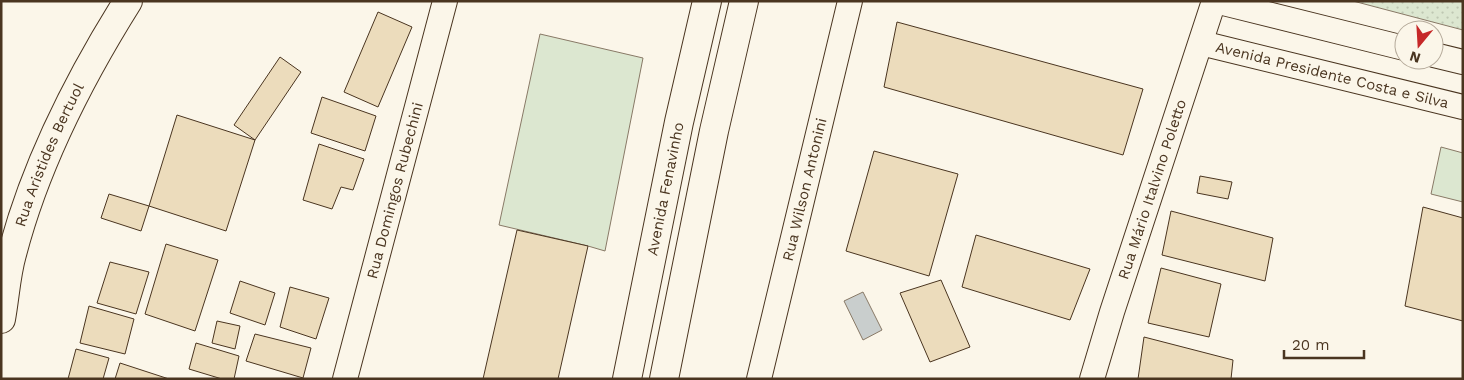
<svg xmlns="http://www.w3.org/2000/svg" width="1464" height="380" viewBox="0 0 1464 380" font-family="'Work Sans',sans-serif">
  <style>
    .grass { fill: url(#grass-dots); stroke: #887966 }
    .pitch { fill: #dce7d0; stroke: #887966 }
    .water { fill: #c9cecd; stroke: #887966 }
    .building { fill: #ecdcbc; stroke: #4a3520 }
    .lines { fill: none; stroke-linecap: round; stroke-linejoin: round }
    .minor-casing { stroke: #4a3520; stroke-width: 26 }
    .tertiary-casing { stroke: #4a3520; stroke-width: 30 }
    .secondary-casing { stroke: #4a3520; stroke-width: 30 }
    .minor { stroke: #fbf6e9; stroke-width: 24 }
    .tertiary { stroke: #fbf6e9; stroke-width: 28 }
    .secondary { stroke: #fbf6e9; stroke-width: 28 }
    .labels { text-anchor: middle; stroke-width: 4; stroke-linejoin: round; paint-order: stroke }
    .street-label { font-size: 15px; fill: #4a3520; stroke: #fbf6e9 }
  </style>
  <defs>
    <pattern id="grass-dots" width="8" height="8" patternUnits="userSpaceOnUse" patternTransform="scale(1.25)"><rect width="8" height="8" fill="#dce7d0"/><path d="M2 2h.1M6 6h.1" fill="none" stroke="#bec7b2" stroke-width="1.8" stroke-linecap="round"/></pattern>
  </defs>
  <rect width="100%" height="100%" fill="#fbf6e9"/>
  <path class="grass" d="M 1353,1 L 1463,1 L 1463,30 Z"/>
  <path class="pitch" d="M 540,34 L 643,58 L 605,251 L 588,246 L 499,225 Z
    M 1441,147 L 1463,153 L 1463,202 L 1431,194 Z"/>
  <path class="water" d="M 863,292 L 882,330 L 863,340 L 844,301 Z"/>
  <path class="building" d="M 378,12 L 412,27 L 378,107 L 344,92 Z
    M 897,22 L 1143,89 L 1123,155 L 884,87 Z
    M 280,57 L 301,72 L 255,140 L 234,125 Z
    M 322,97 L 376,116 L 365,151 L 311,133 Z
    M 177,115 L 255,140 L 226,231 L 149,206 Z
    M 319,144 L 364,159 L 353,190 L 341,187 L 332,209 L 303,200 Z
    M 874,151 L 958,174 L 929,276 L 846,251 Z
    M 1200,176 L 1232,182 L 1228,199 L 1197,193 Z
    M 109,194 L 149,206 L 141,231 L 101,218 Z
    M 1423,207 L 1463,218 L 1463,321 L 1405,306 Z
    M 1171,211 L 1273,238 L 1265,281 L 1162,255 Z
    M 517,230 L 588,246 L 558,379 L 483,379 Z
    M 976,235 L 1090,269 L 1070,320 L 962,287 Z
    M 166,244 L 218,260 L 195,331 L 145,314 Z
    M 110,262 L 149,272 L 136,314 L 97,303 Z
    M 1161,268 L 1221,284 L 1209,337 L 1148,323 Z
    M 941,280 L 970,347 L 930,362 L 900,293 Z
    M 240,281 L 275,293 L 265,325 L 230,313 Z
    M 290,287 L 329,298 L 316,339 L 280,327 Z
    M 89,306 L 134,319 L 125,354 L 80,343 Z
    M 217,321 L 240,326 L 235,349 L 212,343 Z
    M 255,334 L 311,348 L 303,378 L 246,361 Z
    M 1144,337 L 1233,360 L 1231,379 L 1138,379 Z
    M 196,343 L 239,356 L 234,379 L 222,379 L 189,369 Z
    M 76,349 L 109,358 L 103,379 L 68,379 Z
    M 120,363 L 169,379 L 115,379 Z"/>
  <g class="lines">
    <g class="minor-casing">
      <g id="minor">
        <path d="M 1215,1 L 1404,48"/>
        <path id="s1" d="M 1201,43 L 1463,107"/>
        <path d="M 1434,55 L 1463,62"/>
        <path id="s2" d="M 345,379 L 445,1"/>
        <path id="s3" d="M 759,379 L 850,1"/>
        <path id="s4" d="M 1092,379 L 1112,312 L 1214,1"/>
      </g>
    </g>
    <g class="tertiary-casing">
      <g id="tertiary">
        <path id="s5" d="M 627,379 L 679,122 L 707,1"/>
        <path d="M 664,379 L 714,131 L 744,1"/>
      </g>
    </g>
    <g class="secondary-casing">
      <g id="secondary">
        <path id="s6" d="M 1,319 C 5,297 6,275 12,254 C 35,165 79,79 128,1"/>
      </g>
    </g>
    <use href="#minor" class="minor"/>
    <use href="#tertiary" class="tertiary"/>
    <use href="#secondary" class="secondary"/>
  </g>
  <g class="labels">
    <g class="street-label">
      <text dy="5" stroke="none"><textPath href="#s1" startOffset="135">Avenida Presidente Costa e Silva</textPath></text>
      <text dy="5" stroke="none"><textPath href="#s6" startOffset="172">Rua Aristides Bertuol</textPath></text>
      <text dy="5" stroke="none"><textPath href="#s2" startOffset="195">Rua Domingos Rubechini</textPath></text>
      <text dy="5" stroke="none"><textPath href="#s5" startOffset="194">Avenida Fenavinho</textPath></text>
      <text dy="5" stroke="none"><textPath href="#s3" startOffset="195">Rua Wilson Antonini</textPath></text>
      <text dy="5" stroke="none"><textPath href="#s4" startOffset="199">Rua Mário Italvino Poletto</textPath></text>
    </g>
  </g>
  <rect width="1464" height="380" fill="none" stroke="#4a3520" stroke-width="5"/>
  <g transform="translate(1419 45) rotate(198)"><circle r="24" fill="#fbf6e9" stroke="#b4a999"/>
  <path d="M0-4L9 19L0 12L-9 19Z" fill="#c62828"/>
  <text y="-8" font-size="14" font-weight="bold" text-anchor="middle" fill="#4a3520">N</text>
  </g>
  <path d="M1284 350v8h80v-8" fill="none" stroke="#4a3520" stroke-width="2.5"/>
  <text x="1292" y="350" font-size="15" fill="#4a3520" stroke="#fbf6e9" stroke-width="4" paint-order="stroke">20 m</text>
</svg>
